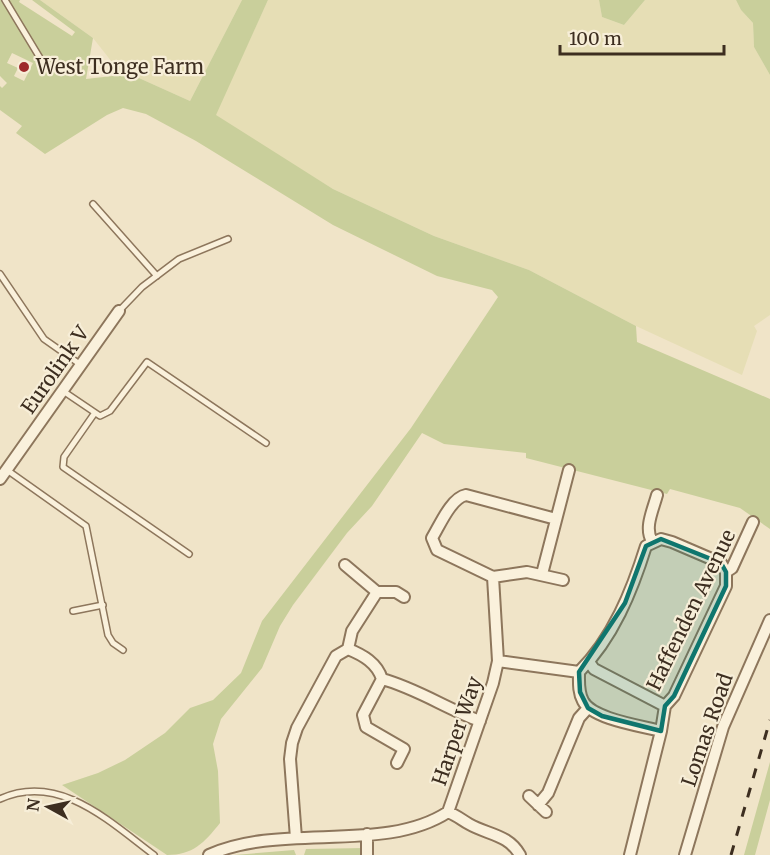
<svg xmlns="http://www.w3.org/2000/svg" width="770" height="855" viewBox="0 0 770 855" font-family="Merriweather,serif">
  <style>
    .farmland { fill: #e6deb5 }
    .green { fill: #c9cf9b; fill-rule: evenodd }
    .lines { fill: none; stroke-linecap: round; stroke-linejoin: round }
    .lane-casing { stroke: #8d765c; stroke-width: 8 }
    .street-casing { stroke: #8d765c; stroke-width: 14 }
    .lane { stroke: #faf1dc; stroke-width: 5 }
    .street { stroke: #faf1dc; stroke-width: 10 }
    .rail { stroke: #3d2e20; stroke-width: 3; stroke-dasharray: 10 10; stroke-linecap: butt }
    .marked { fill: #0f766e; fill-opacity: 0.2; stroke: #0f766e; stroke-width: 4.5; stroke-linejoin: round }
    .poi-dot { fill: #9e2a2b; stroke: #f7eed8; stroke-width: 2 }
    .labels { text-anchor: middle; stroke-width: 4.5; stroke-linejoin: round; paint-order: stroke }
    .poi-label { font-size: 20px; fill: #3d2e20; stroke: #f7eed8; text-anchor: start }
    .street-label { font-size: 20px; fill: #3d2e20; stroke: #f7eed8 }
  </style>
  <rect width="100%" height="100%" fill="#f0e4c8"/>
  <path class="farmland" d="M 40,0 L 242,0 L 190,101 L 130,74 L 123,76 L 93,38 Z
    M 268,0 L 599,0 L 602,17 L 624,25 L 645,0 L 736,0 L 741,10 L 753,23 L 754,47 L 770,75 L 770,315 L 754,326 L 757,331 L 742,375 L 636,326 L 529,270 L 434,236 L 333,189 L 225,123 L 215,115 Z"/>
  <path class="green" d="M 0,0 L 20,0 L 19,2 L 72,36 L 75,32 L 32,0 L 40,0 L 93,38 L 86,79 L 130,74 L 190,101 L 242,0 L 268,0 L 216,115 L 333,189 L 434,236 L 529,270 L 636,326 L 637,342 L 770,399 L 770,529 L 740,508 L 670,489 L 667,494 L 526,458 L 526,453 L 444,444 L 422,433 L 372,506 L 347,533 L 293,605 L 280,626 L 262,668 L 221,719 L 213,744 L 218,771 L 220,823 C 204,843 193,855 167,855 L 62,785 L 98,773 L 125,760 L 165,733 L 190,708 L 213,700 L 241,673 L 262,621 L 411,428 L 498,297 L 492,290 L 437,276 L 333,225 L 196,141 L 146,114 L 123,108 L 107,115 L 45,154 L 16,133 L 22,126 L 0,110 L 0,86 L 2,88 L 7,83 L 0,76 ZM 12,53 L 33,63 L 24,81 L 14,76 L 18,68 L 7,63 Z
    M 599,0 L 645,0 L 624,25 L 602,17 Z
    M 736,0 L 770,0 L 770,75 L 754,47 L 753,23 L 741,10 Z
    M 770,762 L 770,800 L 755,855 L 744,855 Z
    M 365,848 L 365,855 L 304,855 L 306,849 Z
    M 294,850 L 296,855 L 234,855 Z"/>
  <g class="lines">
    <g class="lane-casing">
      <path id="lane" d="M 5,0 L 43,63
        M 93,204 L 157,276
        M 0,274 L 44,339 L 81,365
        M 119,311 L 142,287 L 179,259 L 228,239
        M 63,391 L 100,416 L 110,411 L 147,362 L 266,443
        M 94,414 L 64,457 L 63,467 L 189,554
        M 7,470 L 86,526 L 108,635 L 113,643 L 123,650
        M 73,611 L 103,605
        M 0,799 C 59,772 110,822 154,855"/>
    </g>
    <g class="street-casing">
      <path id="street" d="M 0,479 L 119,311
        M 556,519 L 466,495 C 451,498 440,525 432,538 L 437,550 L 493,577 L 527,572 L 563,580
        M 652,541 C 644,528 653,510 657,495
        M 345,565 L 377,592
        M 542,574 L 569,470
        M 348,649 C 363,655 377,663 382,679 L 363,715 L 366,727 L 404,749 L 397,763
        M 348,649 L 352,631 L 377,592 L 396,592 L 404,597
        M 498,661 L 579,672 C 613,638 632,591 646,546 L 661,539 L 672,542 L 721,563 L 726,572
        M 589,662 L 594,669 L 665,706
        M 579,672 C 579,682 578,692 583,701 C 592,719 642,726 661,731
        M 382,679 C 416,688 447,709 480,721
        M 529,796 L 546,812
        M 538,805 L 548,793 L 579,718 L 588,708
        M 448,812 L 493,683 L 498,661 L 493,577
        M 367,834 L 367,855
        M 296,838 L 290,759 L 292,743 L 297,728 L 336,656 L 348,649
        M 209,855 C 282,822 384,854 448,812 C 456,815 462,820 469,824 C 488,835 508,834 520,855
        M 630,855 L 661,731 L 665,706 L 674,696 L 726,586 L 726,572 L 732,568 L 753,522
        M 685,855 L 723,727 L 770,620"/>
    </g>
    <use href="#lane" class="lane"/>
    <use href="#street" class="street"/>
    <path class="rail" d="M 731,855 L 770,720"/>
  </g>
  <path class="marked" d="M 661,539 L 721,563 L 726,572 L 726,586 L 674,696 L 665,706 L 661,731 L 602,716 L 588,708 L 580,692 L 579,672 L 625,603 L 646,546 Z"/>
  <circle class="poi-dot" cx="24" cy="67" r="6"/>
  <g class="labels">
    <g class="poi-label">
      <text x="36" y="74">West Tonge Farm</text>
    </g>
    <g class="street-label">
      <text transform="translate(55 370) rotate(-55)" y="7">Eurolink V</text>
      <text transform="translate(691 610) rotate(-64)" y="7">Haffenden Avenue</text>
      <text transform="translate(707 730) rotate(-71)" y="7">Lomas Road</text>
      <text transform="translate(457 731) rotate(-71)" y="7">Harper Way</text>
    </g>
  </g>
  <g transform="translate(48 807) rotate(278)" stroke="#f7eed8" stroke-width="4.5" paint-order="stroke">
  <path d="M0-4.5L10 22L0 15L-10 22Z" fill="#3d2e20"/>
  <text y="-9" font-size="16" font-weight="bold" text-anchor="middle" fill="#3d2e20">N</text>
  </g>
  <path d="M560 45v9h164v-9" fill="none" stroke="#3d2e20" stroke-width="3"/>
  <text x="569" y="45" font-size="18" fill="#3d2e20" stroke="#f7eed8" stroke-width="4.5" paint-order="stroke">100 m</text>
</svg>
